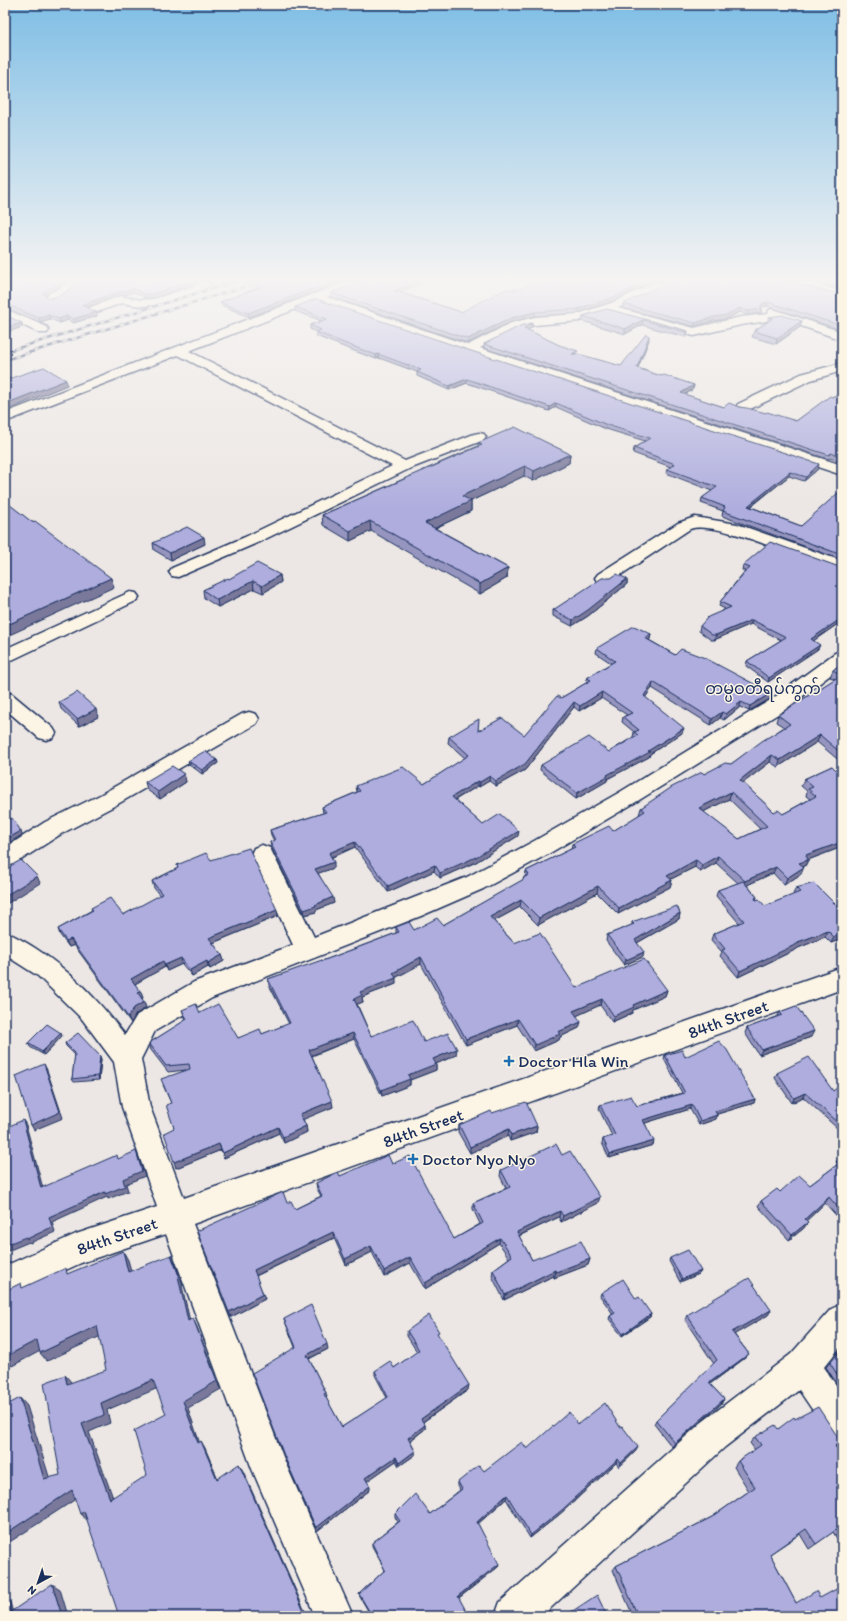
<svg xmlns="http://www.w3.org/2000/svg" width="847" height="1621" viewBox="0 0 847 1621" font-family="Itim,'Noto Sans Myanmar',sans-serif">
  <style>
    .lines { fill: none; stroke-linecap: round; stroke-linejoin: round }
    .minor-casing { stroke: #1b2f5e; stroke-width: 3 }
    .minor { fill: #fcf5e5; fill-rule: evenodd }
    .rail-casing { stroke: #1b2f5e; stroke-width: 2.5 }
    .rail { stroke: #fcf5e5; stroke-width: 1.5; stroke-dasharray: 5; stroke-linecap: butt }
    .wall { fill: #9695bf; stroke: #1b2f5e; fill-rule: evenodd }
    .shaded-wall { fill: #7a799b; stroke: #1b2f5e }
    .building { fill: #aeadde; stroke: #1b2f5e; fill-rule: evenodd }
    .poi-dot { fill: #1f6fb2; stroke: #fcf5e5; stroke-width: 1.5 }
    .labels { text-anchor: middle; stroke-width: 3; stroke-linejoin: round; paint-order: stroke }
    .quarter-label { font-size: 16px; fill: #1b2f5e; stroke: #fcf5e5 }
    .near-street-label { font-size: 17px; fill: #1b2f5e; stroke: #fcf5e5 }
    .near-poi-label { font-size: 17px; fill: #1b2f5e; stroke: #fcf5e5; text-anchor: start }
  </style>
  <rect width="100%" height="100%" fill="#ece7e4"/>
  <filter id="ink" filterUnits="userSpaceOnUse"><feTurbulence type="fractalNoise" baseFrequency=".025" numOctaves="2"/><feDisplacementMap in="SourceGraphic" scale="8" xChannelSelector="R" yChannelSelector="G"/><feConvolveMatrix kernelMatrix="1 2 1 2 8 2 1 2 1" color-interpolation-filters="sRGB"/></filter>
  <g filter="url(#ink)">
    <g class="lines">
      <g class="minor-casing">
        <path id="minor" d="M 5,282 L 21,282 L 19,284 L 5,289 Z
          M 66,282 L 78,282 C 72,292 60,303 47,299 L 45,297 C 51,290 61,290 66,282 Z
          M 197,282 L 209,282 L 210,285 L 202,290 L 155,305 L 141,306 L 122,303 L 94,313 L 90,311 L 88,309 L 90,307 L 121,296 L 141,300 L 154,299 L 194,286 L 198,284 Z
          M 345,282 L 361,282 L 359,284 L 327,297 L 468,345 L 511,323 L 535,317 L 578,314 L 614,302 L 655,282 L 670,282 L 668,284 L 618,308 L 694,328 L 741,317 L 768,314 L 769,310 L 773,309 L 842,332 L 842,340 L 781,319 L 741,325 L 694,336 L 606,312 L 579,321 L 535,325 L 519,329 L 480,348 L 842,465 L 842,475 L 465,352 L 316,301 L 189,351 L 405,461 L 474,434 L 479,433 L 484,434 L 486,437 L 484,440 L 409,469 L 257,543 L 178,577 L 172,576 L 169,572 L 172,568 L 245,537 L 392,466 L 178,355 L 5,422 L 5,413 Z
          M 787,282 L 806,282 L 842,291 L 842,298 L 789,284 Z
          M 5,309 L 47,327 L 49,330 L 47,333 L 39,333 L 5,317 Z
          M 842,363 L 842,371 L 811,380 L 748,410 L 743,411 L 738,410 L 736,407 L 738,404 L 801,374 Z
          M 695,517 L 737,524 L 842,561 L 842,572 C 808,564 719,519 690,529 L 610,582 L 604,583 L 598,582 L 595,578 L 598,574 L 678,523 Z
          M 130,592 L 136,593 L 139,597 L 136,601 L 12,660 L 5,662 L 5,649 Z
          M 842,651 L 842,666 L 786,709 L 636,802 L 550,853 L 483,889 L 421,916 L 212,998 L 155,1031 L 141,1059 L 150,1107 L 184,1198 L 842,967 L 842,989 L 193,1224 L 285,1462 L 353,1616 L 315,1616 L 252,1469 L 166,1234 L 81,1263 L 5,1298 L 5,1266 L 76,1234 L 157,1207 L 122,1107 L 114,1062 L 82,1019 L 38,976 L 5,955 L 5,932 C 16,936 25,942 35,948 C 72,972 99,1001 125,1035 L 137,1015 L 194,982 L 293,945 L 251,854 L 254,848 L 262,845 L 270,848 L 314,937 L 467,877 L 534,841 L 620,792 L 772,699 L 835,653 Z
          M 5,692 L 12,694 L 53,728 L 56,733 L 53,738 L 46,740 L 39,738 L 5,709 Z
          M 249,712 L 256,714 L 259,719 L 256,724 L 116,805 L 61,834 L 13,865 L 5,868 L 5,848 L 45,822 L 100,795 L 242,714 Z
          M 842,1304 L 842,1345 L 824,1367 L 842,1394 L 842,1441 L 830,1436 L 799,1390 L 725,1447 L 542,1616 L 495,1616 L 500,1602 L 701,1423 L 791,1354 L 831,1309 Z"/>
      </g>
      <use href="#minor" class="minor"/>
      <g class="rail-casing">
        <path id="rail" d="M 5,352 L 234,282
          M 5,360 L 260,282"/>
      </g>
      <use href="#rail" class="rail"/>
    </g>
    <path class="wall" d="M 240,282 L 341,282 L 249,317 L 221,305 L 220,302 L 258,288 Z
      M 812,282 L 842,282 L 842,289 Z
      M 196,283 L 154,298 L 145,298 L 134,292 L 124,295 L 120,295 L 87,308 L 96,312 L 97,316 L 73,323 L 68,320 L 60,323 L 50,319 L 40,322 L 5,308 L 5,286 L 51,298 L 60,296 L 69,290 Z
      M 517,290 L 613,301 L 578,313 L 535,316 L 511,322 L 468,343 L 331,297 L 331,293 L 399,292 L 461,312 Z
      M 842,295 L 842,330 L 767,306 L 762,307 L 761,313 L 747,315 L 740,312 L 726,319 L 713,321 L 694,326 L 622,308 L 623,304 Z
      M 295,307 L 818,469 L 804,481 L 789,476 L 751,507 L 801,526 L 842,494 L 842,560 L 722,516 L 723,511 L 701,503 L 702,498 L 712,491 L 666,473 L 667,469 L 671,467 L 633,453 L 634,448 L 645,441 L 606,429 L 556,407 L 549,411 L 467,383 L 449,390 L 417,376 L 417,372 L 379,358 L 376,359 L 349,349 L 316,336 L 316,332 L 310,329 L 310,325 L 322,321 L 295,311 Z
      M 607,309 L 688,331 L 687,336 L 685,337 L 642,325 L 625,334 L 582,321 L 583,316 Z
      M 769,317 L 802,321 L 800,327 L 776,344 L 752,337 L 754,331 L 767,322 Z
      M 532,323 L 532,327 L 528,330 L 559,345 L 577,354 L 621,366 L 649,340 L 638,368 L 661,376 L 694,385 L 693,389 L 685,395 L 724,407 L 739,407 L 796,421 L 832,397 L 842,392 L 842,457 L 837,460 L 829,458 L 828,459 L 484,348 L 484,344 Z
      M 478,443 L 570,454 L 569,463 L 533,481 L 524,476 L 471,501 L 471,511 L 435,528 L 508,568 L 507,578 L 480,594 L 371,531 L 350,541 L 323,525 L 322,515 L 478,446 Z
      M 153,543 L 205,544 L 171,560 L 154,550 Z
      M 743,565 L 842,568 L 842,621 L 813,641 L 818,649 L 768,682 L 746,666 L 747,661 L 781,640 L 751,624 L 714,640 L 711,640 L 699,631 L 700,626 L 725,609 L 719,606 L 720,602 L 745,571 L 742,570 Z
      M 280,575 L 281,582 L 263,593 L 254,589 L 218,607 L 204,598 L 203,590 L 229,579 Z
      M 627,579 L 627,584 L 588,616 L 572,626 L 553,616 L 553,610 Z
      M 651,634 L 650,639 L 649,640 L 675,655 L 771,693 L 770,699 L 749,711 L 740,707 L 724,720 L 720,718 L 711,725 L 652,688 L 645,697 L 682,733 L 650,754 L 649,757 L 607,779 L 607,781 L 576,799 L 540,770 L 541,765 L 609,752 L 633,737 L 634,732 L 622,722 L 623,717 L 627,715 L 601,698 L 579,711 L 574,707 L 525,770 L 496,786 L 489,781 L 479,787 L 478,786 L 455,800 L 483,825 L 518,836 L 476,862 L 440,878 L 434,871 L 388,892 L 355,847 L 331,858 L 334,868 L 318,873 L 334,903 L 316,910 L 316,912 L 305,915 L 271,847 L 270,842 L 274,841 L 271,835 L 270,830 L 323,813 L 322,807 L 357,792 L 356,786 L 424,784 L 465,758 L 448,743 L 449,737 L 478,730 L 524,735 L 561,698 L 586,683 L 587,678 L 611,663 L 596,653 L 597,648 Z
      M 842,663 L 842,763 L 817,742 L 778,767 L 770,762 L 743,783 L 774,812 L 783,814 L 810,799 L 806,796 L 807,791 L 801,786 L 804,779 L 832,766 L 842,847 L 808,860 L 805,866 L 803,867 L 801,874 L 784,885 L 773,873 L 747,885 L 757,897 L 756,900 L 765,906 L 794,895 L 793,894 L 796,888 L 842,911 L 842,939 L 831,943 L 825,937 L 798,948 L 797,949 L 738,977 L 720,956 L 722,952 L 711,940 L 713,934 L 739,923 L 716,896 L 718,890 L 738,883 L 716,863 L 700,872 L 695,867 L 671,879 L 672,880 L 670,887 L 618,914 L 597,893 L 538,925 L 520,907 L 494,921 L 514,943 L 576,988 L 667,990 L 665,996 L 633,1010 L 632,1013 L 612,1022 L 600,1005 L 576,1016 L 579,1028 L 560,1037 L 559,1040 L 534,1051 L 517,1025 L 466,1045 L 421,964 L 395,978 L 396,984 L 362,997 L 363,1002 L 357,1004 L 371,1036 L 424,1042 L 456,1055 L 436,1064 L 436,1070 L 410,1080 L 410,1085 L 382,1096 L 354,1039 L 312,1056 L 333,1107 L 303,1119 L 306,1126 L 307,1132 L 284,1143 L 279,1133 L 224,1158 L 221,1150 L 176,1168 L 174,1128 L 171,1103 L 163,1085 L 186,1070 L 168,1072 L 151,1050 L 149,1043 L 186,1020 L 182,1010 L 200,1013 L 238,1038 L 262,1034 L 289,1024 L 269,985 L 268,979 L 322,961 L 396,933 L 396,927 L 414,930 L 443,925 L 523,880 L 523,878 L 525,877 L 526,871 L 571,849 L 572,844 L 613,831 L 639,815 L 641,808 L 704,774 L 731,764 L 784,727 L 776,722 L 778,715 L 835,679 L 830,677 L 833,670 ZM 729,799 L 760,829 L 739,839 L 703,812 Z
      M 59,702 L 98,717 L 79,726 L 61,709 Z
      M 217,760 L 218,763 L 202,774 L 189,764 L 188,761 Z
      M 184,774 L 186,782 L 160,799 L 147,790 L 145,782 Z
      M 211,860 L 278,916 L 213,943 L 222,955 L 224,961 L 210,969 L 208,967 L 192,976 L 182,964 L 167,971 L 165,967 L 135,984 L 143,998 L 142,998 L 146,1008 L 136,1014 L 131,1023 L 74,945 L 69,947 L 60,935 L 58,929 L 92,910 L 91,908 L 123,915 L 160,896 L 154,888 L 152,881 L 178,868 L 177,865 Z
      M 680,913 L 679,919 L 637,943 L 643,957 L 624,965 L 606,941 L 607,935 L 632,925 L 632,922 Z
      M 780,1012 L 811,1037 L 759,1055 L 745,1033 L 747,1028 L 777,1017 Z
      M 62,1036 L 44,1055 L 30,1047 L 28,1043 Z
      M 65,1043 L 101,1059 L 99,1080 L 74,1082 L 72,1079 L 75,1055 L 66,1046 Z
      M 665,1055 L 685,1057 L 755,1099 L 754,1103 L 717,1114 L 717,1115 L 716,1119 L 699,1125 L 690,1109 L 645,1123 L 653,1145 L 609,1158 L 602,1143 L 603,1139 L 612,1136 L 599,1109 L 600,1105 L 637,1106 L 682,1093 L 664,1059 Z
      M 777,1073 L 833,1091 L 842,1125 L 838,1129 L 803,1097 L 792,1103 L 775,1078 Z
      M 492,1113 L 537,1126 L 536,1132 L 510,1141 L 508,1136 L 470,1153 L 458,1132 L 459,1125 Z
      M 842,1154 L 842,1222 L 825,1203 L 806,1221 L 804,1228 L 789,1240 L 758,1206 L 761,1201 L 780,1192 L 810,1185 L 838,1164 L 836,1162 L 840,1156 Z
      M 562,1155 L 598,1203 L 561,1222 L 559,1217 L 519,1236 L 532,1260 L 590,1259 L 588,1265 L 554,1278 L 553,1276 L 504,1300 L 492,1276 L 493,1270 L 509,1258 L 499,1243 L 425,1289 L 410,1263 L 384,1277 L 372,1252 L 346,1265 L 334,1238 L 256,1276 L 265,1299 L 231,1317 L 287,1203 L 295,1209 L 321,1196 L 317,1189 L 316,1183 L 340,1176 L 392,1164 L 454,1239 L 480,1224 L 473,1209 L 473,1203 L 506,1188 L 500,1176 L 501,1170 Z
      M 670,1258 L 701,1271 L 699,1274 L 680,1282 L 669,1261 Z
      M 601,1293 L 636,1299 L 651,1314 L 650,1317 L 622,1336 L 609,1319 L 610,1316 L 613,1314 L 600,1296 Z
      M 771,1310 L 768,1315 L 734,1334 L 749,1354 L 745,1358 L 710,1384 L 724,1399 L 721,1404 L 672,1447 L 654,1424 L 656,1420 L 714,1364 L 685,1320 L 687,1315 Z
      M 284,1319 L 328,1349 L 309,1359 L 326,1393 L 327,1397 L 326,1398 L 342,1427 L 387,1398 L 375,1375 L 375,1371 L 394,1368 L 417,1352 L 407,1336 L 407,1331 L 439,1337 L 468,1390 L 423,1422 L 425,1425 L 425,1429 L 410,1441 L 415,1451 L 415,1455 L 399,1466 L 396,1461 L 367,1481 L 370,1490 L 317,1531 L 286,1461 L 295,1347 Z
      M 842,1349 L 842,1392 L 826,1367 Z
      M 795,1419 L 841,1442 L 836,1447 L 842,1456 L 842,1547 L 833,1532 L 809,1549 L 800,1534 L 770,1554 L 796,1603 L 820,1598 L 842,1616 L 633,1616 L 613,1570 L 616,1566 L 712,1517 L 749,1491 L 734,1467 L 738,1461 L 755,1450 L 750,1443 L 755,1437 L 778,1429 Z
      M 578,1424 L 636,1451 L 619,1467 L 616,1463 L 560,1514 L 530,1538 L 506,1499 L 478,1524 L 498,1567 L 459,1598 L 464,1611 L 458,1616 L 371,1616 L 360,1597 L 359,1594 L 385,1570 L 372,1546 L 372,1543 L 398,1522 L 395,1517 L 395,1514 L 430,1514 L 460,1490 L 458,1486 L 458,1482 L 484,1471 Z"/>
    <path class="shaded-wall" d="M 58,282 L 64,282 L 44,297 L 43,293 Z
      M 187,282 L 196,282 L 196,283 L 154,298 L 145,298 L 144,294 Z
      M 331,282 L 341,282 L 249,317 L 248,313 Z
      M 415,282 L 424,282 L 394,295 L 394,291 Z
      M 645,282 L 652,282 L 613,301 L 578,313 L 578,309 Z
      M 133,288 L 134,292 L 124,295 L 124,291 Z
      M 120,291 L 120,295 L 82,309 L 82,305 Z
      M 768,302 L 767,306 L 762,307 L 761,309 L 762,309 L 761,313 L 747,315 L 748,311 L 760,307 L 763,303 Z
      M 740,308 L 740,312 L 726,319 L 713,321 L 694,326 L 695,323 Z
      M 96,312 L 97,316 L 73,323 L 73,319 Z
      M 535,312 L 535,316 L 511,322 L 468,343 L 468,339 L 511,318 Z
      M 49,315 L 50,319 L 40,322 L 39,318 Z
      M 67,316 L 68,320 L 60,323 L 59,319 Z
      M 643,320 L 642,325 L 625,334 L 625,329 Z
      M 802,321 L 800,327 L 776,344 L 777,338 Z
      M 22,323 L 23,327 L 5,333 L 5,328 Z
      M 532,323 L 532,327 L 524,332 L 524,328 Z
      M 688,331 L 687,336 L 685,337 L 686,332 Z
      M 649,336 L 649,340 L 636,372 L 637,368 Z
      M 378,354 L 379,358 L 376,359 L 376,355 Z
      M 467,379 L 467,383 L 449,390 L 449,386 Z
      M 66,380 L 67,385 L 5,411 L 5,404 Z
      M 694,385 L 693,389 L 680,398 L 681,393 Z
      M 556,403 L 556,407 L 549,411 L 550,407 Z
      M 570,454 L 569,463 L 533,481 L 534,471 Z
      M 842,454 L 842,457 L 837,460 L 839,456 Z
      M 819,464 L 818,469 L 804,481 L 806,477 Z
      M 525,466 L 524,476 L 471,501 L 471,511 L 425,533 L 425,523 L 462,496 Z
      M 790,472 L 789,476 L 746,510 L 748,506 Z
      M 370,521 L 371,531 L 350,541 L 350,531 Z
      M 204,537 L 205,544 L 171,560 L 170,553 Z
      M 508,568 L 507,578 L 480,594 L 480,584 Z
      M 280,575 L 281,582 L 263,593 L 262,586 Z
      M 111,578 L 114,587 L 5,637 L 5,626 Z
      M 627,579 L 627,584 L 588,616 L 572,626 L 573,620 Z
      M 253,581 L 254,589 L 218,607 L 217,600 Z
      M 842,618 L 842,621 L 809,644 L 811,639 Z
      M 752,620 L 751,624 L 714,640 L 716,635 Z
      M 651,634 L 650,639 L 644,643 L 645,638 Z
      M 820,645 L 818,649 L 768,682 L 769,678 Z
      M 653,682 L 652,688 L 643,701 L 644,696 Z
      M 602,692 L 601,698 L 579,711 L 580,706 Z
      M 771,693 L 770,699 L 749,711 L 750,706 Z
      M 574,702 L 574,707 L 525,770 L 496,786 L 496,781 Z
      M 741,702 L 740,707 L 724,720 L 726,714 Z
      M 96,709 L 98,717 L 79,726 L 77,719 Z
      M 722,712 L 720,718 L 711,725 L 712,719 Z
      M 684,728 L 682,733 L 650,754 L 649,757 L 607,779 L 607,781 L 576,799 L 577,793 L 607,775 L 648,751 Z
      M 820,735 L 817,742 L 778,767 L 780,760 Z
      M 772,755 L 770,762 L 738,787 L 740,780 Z
      M 217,760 L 218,763 L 202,774 L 202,770 Z
      M 184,774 L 186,782 L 160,799 L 158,792 Z
      M 490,776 L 489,781 L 479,787 L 480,782 Z
      M 478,781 L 478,786 L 451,802 L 452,797 Z
      M 731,792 L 729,799 L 697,815 L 699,808 Z
      M 21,831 L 22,835 L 7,844 L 5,840 Z
      M 519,831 L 518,836 L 476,862 L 440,878 L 440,873 Z
      M 355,842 L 355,847 L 329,858 L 329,853 Z
      M 842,842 L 842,847 L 805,861 L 808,860 L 805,866 L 796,869 L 799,863 L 806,855 Z
      M 718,856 L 716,863 L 700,872 L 702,865 Z
      M 696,860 L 695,867 L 665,882 L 667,876 Z
      M 334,862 L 334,868 L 316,874 L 315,869 Z
      M 435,865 L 434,871 L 388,892 L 388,886 Z
      M 776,867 L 773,873 L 743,887 L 745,881 Z
      M 804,867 L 801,874 L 784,885 L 787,878 Z
      M 37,876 L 40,883 L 5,905 L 5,896 Z
      M 672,880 L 670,887 L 618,914 L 619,908 Z
      M 598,886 L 597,893 L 538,925 L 539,918 Z
      M 333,897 L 334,903 L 316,910 L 316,912 L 305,915 L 304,910 L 315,905 Z
      M 521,900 L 520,907 L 490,923 L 490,917 Z
      M 277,910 L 278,916 L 210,944 L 209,938 Z
      M 680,913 L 679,919 L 633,945 L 635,940 Z
      M 828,931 L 825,937 L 798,948 L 797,949 L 738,977 L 740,971 L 798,942 Z
      M 842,934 L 842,939 L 831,943 L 834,937 Z
      M 71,939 L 74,945 L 69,947 L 66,941 Z
      M 644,952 L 643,957 L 624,965 L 626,960 Z
      M 222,955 L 224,961 L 210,969 L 208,963 Z
      M 421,957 L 421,964 L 393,979 L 396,978 L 396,984 L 362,997 L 363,1002 L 355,1005 L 354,999 L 360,992 L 393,973 Z
      M 181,958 L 182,964 L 167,971 L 165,965 Z
      M 163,961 L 165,967 L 133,985 L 131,979 Z
      M 207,961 L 208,967 L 192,976 L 190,970 Z
      M 667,990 L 665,996 L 633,1010 L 632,1013 L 612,1022 L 614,1016 L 633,1005 Z
      M 141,992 L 143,998 L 140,999 L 138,993 Z
      M 602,999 L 600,1005 L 572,1018 L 573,1011 Z
      M 144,1002 L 146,1008 L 136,1014 L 131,1023 L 128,1017 L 134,1008 Z
      M 518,1019 L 517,1025 L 466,1045 L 466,1039 Z
      M 581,1022 L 579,1028 L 560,1037 L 559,1040 L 534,1051 L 535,1045 L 558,1032 Z
      M 814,1031 L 811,1037 L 759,1055 L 762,1050 Z
      M 61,1033 L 62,1036 L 44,1055 L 42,1052 Z
      M 353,1033 L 354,1039 L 310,1056 L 309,1050 Z
      M 457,1049 L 456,1055 L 436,1064 L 436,1070 L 410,1080 L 410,1085 L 382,1096 L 381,1090 L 408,1075 L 433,1059 Z
      M 5,1052 L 8,1058 L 5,1060 Z
      M 100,1056 L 101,1059 L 99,1080 L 98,1076 Z
      M 44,1064 L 47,1070 L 63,1118 L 34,1130 L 31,1125 Z
      M 805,1093 L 803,1097 L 792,1103 L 794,1098 Z
      M 755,1099 L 754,1103 L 714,1115 L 715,1111 Z
      M 332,1101 L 333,1107 L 302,1120 L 300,1114 Z
      M 692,1105 L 690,1109 L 642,1124 L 643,1120 Z
      M 717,1115 L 716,1119 L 699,1125 L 700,1121 Z
      M 23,1120 L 26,1125 L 44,1192 L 41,1188 Z
      M 842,1123 L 842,1125 L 838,1129 L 840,1124 Z
      M 306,1126 L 307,1132 L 284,1143 L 283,1137 Z
      M 537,1126 L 536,1132 L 510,1141 L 511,1135 Z
      M 278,1127 L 279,1133 L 224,1158 L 223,1153 Z
      M 509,1129 L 508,1136 L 470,1153 L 470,1147 Z
      M 654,1141 L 653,1145 L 609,1158 L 610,1154 Z
      M 219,1144 L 221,1150 L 176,1168 L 174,1162 Z
      M 136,1151 L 145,1176 L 126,1184 L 128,1191 L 108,1199 L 107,1197 L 52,1222 L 55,1232 L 30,1243 L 29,1242 L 5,1252 L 5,1245 L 49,1217 L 123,1179 Z
      M 600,1197 L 598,1203 L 561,1222 L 563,1216 Z
      M 829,1197 L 825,1203 L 802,1225 L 805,1219 Z
      M 560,1211 L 559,1217 L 516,1237 L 517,1232 Z
      M 808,1222 L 804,1228 L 789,1240 L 792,1235 Z
      M 333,1232 L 334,1238 L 255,1276 L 254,1270 Z
      M 500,1238 L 499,1243 L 425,1289 L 425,1283 Z
      M 371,1246 L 372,1252 L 346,1265 L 345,1259 Z
      M 123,1251 L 128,1260 L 134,1281 L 128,1272 Z
      M 171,1255 L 176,1265 L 183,1285 L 182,1286 L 192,1330 L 188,1321 Z
      M 410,1257 L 410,1263 L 384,1277 L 384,1271 Z
      M 590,1259 L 588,1265 L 554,1278 L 556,1272 Z
      M 555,1270 L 553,1276 L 504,1300 L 505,1295 Z
      M 701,1271 L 699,1274 L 680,1282 L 682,1279 Z
      M 263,1294 L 265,1299 L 231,1317 L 229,1312 Z
      M 771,1310 L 768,1315 L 730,1337 L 732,1332 Z
      M 651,1314 L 650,1317 L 622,1336 L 623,1334 Z
      M 193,1318 L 197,1327 L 221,1389 L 188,1408 L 202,1450 L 198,1443 L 183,1401 Z
      M 97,1326 L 103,1335 L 47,1361 L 40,1353 Z
      M 37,1340 L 44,1349 L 12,1366 L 5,1359 L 5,1357 Z
      M 327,1344 L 328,1349 L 308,1359 L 307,1355 Z
      M 749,1354 L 745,1358 L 706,1387 L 709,1383 Z
      M 65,1375 L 72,1383 L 67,1384 Z
      M 153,1380 L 158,1388 L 107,1410 L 110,1423 L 89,1432 L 116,1506 L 110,1499 L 82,1424 L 101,1403 Z
      M 469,1385 L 468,1390 L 421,1423 L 421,1419 Z
      M 20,1398 L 27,1406 L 52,1486 L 44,1479 Z
      M 724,1399 L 721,1404 L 672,1447 L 675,1443 Z
      M 425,1425 L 425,1429 L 408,1442 L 408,1438 Z
      M 201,1441 L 205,1448 L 221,1486 L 217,1479 Z
      M 638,1447 L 636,1451 L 619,1467 L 621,1463 Z
      M 415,1451 L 415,1455 L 399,1466 L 399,1463 Z
      M 396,1457 L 396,1461 L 366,1482 L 365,1478 Z
      M 618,1459 L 616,1463 L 560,1514 L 530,1538 L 531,1535 Z
      M 239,1464 L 243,1471 L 307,1616 L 306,1616 Z
      M 370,1486 L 370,1490 L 317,1531 L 316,1528 Z
      M 72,1490 L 79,1497 L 5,1545 L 5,1534 Z
      M 507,1495 L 506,1499 L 476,1525 L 477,1522 Z
      M 84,1511 L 87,1520 L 80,1514 Z
      M 499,1564 L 498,1567 L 457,1599 L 458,1596 Z
      M 52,1584 L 60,1589 L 68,1616 L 62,1616 Z
      M 5,1585 L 14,1616 L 6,1615 L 5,1611 Z
      M 465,1609 L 464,1611 L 458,1616 L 456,1616 Z"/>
    <path class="building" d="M 17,282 L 58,282 L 43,293 L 46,297 L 51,298 L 60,296 L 69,290 L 76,282 L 187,282 L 153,294 L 144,294 L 133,288 L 124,291 L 120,291 L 82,305 L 96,312 L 73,319 L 67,316 L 59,319 L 49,315 L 39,318 L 5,304 L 5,286 Z
      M 250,282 L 331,282 L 248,313 L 220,302 L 263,286 Z
      M 358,282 L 415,282 L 394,291 L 461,312 L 506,289 L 517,290 L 535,282 L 645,282 L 614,297 L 578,309 L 535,312 L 511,318 L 468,339 L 331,293 Z
      M 668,282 L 791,282 L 842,295 L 842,326 L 768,302 L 763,303 L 760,307 L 762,309 L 748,311 L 740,308 L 726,315 L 714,317 L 695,323 L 623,304 Z
      M 828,282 L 842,282 L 842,285 Z
      M 316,299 L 465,349 L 819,464 L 806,477 L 790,472 L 748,506 L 801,526 L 838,493 L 842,494 L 842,555 L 723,511 L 725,507 L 702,498 L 717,487 L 667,469 L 675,464 L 634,448 L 650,438 L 607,425 L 556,403 L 550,407 L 467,379 L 449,386 L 417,372 L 421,370 L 378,354 L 376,355 L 349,345 L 316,332 L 321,330 L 310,325 L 327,319 L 295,307 Z
      M 607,309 L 688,331 L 686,332 L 643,320 L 625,329 L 583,316 Z
      M 5,315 L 22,323 L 5,328 Z
      M 782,315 L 802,321 L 777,338 L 754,331 L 773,318 L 769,317 Z
      M 532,323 L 524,328 L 559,345 L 578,351 L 572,354 L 578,354 L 621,366 L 646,334 L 649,336 L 637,368 L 661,376 L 664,375 L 694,385 L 681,393 L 724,407 L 729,403 L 739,407 L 747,408 L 766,413 L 767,412 L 796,421 L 830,396 L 832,397 L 842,392 L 842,454 L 839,456 L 831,453 L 829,455 L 484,344 L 520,326 Z
      M 44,367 L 66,380 L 5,404 L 5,380 Z
      M 515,427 L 570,454 L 534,471 L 525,466 L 462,496 L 471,501 L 425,523 L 508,568 L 480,584 L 370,521 L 350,531 L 322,515 L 482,445 L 478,443 Z
      M 5,501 L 32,522 L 35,521 L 111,578 L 5,626 Z
      M 187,527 L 204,537 L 170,553 L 153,543 Z
      M 770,542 L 842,568 L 842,618 L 811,639 L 820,645 L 769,678 L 747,661 L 786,637 L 752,620 L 716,635 L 712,635 L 700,626 L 708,617 L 731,607 L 720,602 L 744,573 L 750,568 L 743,565 Z
      M 257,563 L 280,575 L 262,586 L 253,581 L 217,600 L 203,590 L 228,578 L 229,579 Z
      M 617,574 L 627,579 L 588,610 L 573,620 L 553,610 L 602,578 L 611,578 Z
      M 634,626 L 651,634 L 645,638 L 675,655 L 681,649 L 705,658 L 771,693 L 750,706 L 741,702 L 726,714 L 722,712 L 712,719 L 653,682 L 644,696 L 684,728 L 648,751 L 650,752 L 607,775 L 608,776 L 577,793 L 541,765 L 589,737 L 609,752 L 638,735 L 634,732 L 639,730 L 623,717 L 632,713 L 602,692 L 580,706 L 574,702 L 525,764 L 496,781 L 490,776 L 480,782 L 478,781 L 452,797 L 483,825 L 500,814 L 519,831 L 476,857 L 440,873 L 435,865 L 388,886 L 355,842 L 329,853 L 334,862 L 315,869 L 333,897 L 315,905 L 316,906 L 304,910 L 270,842 L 275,840 L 270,830 L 326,812 L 322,807 L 360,791 L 356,786 L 403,767 L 424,784 L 469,755 L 449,737 L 479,719 L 478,731 L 502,718 L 524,735 L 557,696 L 561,698 L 591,680 L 587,678 L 615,661 L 597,648 Z
      M 842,663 L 842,754 L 820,735 L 780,760 L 772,755 L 740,780 L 774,812 L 778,810 L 783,814 L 816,796 L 808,789 L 813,787 L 804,779 L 832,766 L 842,776 L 842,842 L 806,855 L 808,860 L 799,863 L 804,867 L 787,878 L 776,867 L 745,881 L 718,856 L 702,865 L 696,860 L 667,876 L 672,880 L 619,908 L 598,886 L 539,918 L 521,900 L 490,917 L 514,943 L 540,933 L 576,988 L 644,959 L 667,990 L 633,1005 L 634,1007 L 614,1016 L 602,999 L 573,1011 L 581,1022 L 558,1032 L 560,1034 L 535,1045 L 518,1019 L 466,1039 L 421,957 L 393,973 L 396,978 L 360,992 L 362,995 L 354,999 L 371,1036 L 413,1020 L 424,1042 L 448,1033 L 457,1049 L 433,1059 L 436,1064 L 408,1075 L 410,1079 L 381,1090 L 353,1033 L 309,1050 L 332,1101 L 300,1114 L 306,1126 L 283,1137 L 278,1127 L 223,1153 L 219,1144 L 174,1162 L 164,1133 L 174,1128 L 166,1105 L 171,1103 L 161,1079 L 190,1069 L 189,1064 L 166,1066 L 149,1043 L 187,1019 L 182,1010 L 196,1004 L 200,1013 L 218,1004 L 238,1038 L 260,1029 L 262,1034 L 290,1023 L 268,979 L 322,960 L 322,961 L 399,932 L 396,927 L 409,922 L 414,930 L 437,918 L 443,925 L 524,879 L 523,878 L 529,875 L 526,871 L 575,847 L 572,844 L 609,826 L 613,831 L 645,811 L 641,808 L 672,787 L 702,772 L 704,774 L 725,763 L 731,764 L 762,741 L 790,724 L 778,715 L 841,675 L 833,670 ZM 731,792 L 767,826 L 739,839 L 699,808 Z
      M 77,692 L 96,709 L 77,719 L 59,702 Z
      M 205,751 L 217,760 L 202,770 L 188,761 Z
      M 172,766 L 184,774 L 158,792 L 145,782 Z
      M 12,818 L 21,831 L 5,840 L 5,821 Z
      M 249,848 L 277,910 L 209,938 L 222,955 L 208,963 L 207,961 L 190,970 L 181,958 L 165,965 L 163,961 L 131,979 L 141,992 L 138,993 L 144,1002 L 134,1008 L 128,1017 L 71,939 L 66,941 L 58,929 L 93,910 L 91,908 L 110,898 L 123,915 L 162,894 L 152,881 L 178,868 L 177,865 L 206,853 L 211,860 Z
      M 21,860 L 37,876 L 5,896 L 5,869 Z
      M 743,881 L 757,897 L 755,898 L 756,900 L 759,899 L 765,906 L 800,892 L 796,888 L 814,883 L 842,911 L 842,934 L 834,937 L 828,931 L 798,942 L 799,943 L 740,971 L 722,950 L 725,949 L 713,934 L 744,921 L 718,890 Z
      M 677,906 L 680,913 L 635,940 L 644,952 L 626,960 L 607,935 L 634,924 L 632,922 Z
      M 796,1006 L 814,1031 L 762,1050 L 747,1028 L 782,1015 L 780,1012 Z
      M 47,1024 L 61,1033 L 42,1052 L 28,1043 Z
      M 78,1033 L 100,1056 L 98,1076 L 72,1079 L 75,1053 L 65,1043 Z
      M 719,1041 L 727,1050 L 755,1099 L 715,1111 L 717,1115 L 700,1121 L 692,1105 L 643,1120 L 654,1141 L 610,1154 L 603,1139 L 615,1135 L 600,1105 L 631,1096 L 637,1106 L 685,1093 L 665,1055 L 682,1050 L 685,1057 Z
      M 809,1057 L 833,1091 L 842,1084 L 842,1123 L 840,1124 L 805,1093 L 794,1098 L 777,1073 Z
      M 44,1064 L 60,1112 L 31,1125 L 16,1076 Z
      M 526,1102 L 537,1126 L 511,1135 L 509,1129 L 470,1147 L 459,1125 L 491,1111 L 492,1113 Z
      M 23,1120 L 41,1188 L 117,1155 L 118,1159 L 136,1151 L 142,1171 L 123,1179 L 125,1186 L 105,1194 L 105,1192 L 49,1217 L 52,1227 L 27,1239 L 26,1237 L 5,1245 L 5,1128 Z
      M 556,1144 L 562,1155 L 570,1151 L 600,1197 L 563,1216 L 560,1211 L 517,1232 L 532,1260 L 581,1241 L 590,1259 L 556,1272 L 555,1270 L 505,1295 L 493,1270 L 512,1256 L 500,1238 L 425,1283 L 410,1257 L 384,1271 L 371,1246 L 345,1259 L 333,1232 L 254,1270 L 263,1294 L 229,1312 L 197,1231 L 283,1192 L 287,1203 L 291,1201 L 295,1209 L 322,1196 L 316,1183 L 338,1172 L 340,1176 L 388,1155 L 392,1164 L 410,1156 L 454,1239 L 483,1223 L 473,1203 L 510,1187 L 501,1170 Z
      M 842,1161 L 842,1212 L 829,1197 L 805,1219 L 808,1222 L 792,1235 L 761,1201 L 777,1189 L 780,1192 L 799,1175 L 810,1185 Z
      M 688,1250 L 701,1271 L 682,1279 L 670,1258 Z
      M 123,1251 L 128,1272 L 171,1255 L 179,1276 L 178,1276 L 188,1321 L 193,1318 L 217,1381 L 183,1401 L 198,1443 L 201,1441 L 217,1479 L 239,1464 L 306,1616 L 119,1616 L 84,1511 L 80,1514 L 72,1490 L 5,1534 L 5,1406 L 20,1398 L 44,1479 L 60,1475 L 44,1383 L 65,1375 L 67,1384 L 106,1370 L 97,1326 L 40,1353 L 37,1340 L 5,1357 L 5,1291 L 21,1283 L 22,1288 L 66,1268 L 67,1274 ZM 153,1380 L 166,1414 L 134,1431 L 147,1475 L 110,1499 L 82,1424 L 104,1415 L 101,1403 Z
      M 749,1278 L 771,1310 L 732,1332 L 749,1354 L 709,1383 L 724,1399 L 675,1443 L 656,1420 L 717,1360 L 687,1315 Z
      M 623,1279 L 636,1299 L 639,1297 L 651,1314 L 623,1334 L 610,1316 L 615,1313 L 601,1293 Z
      M 311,1305 L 327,1344 L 307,1355 L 326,1393 L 324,1394 L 342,1427 L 388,1397 L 375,1371 L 390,1361 L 394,1368 L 419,1350 L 407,1331 L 429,1315 L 439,1332 L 437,1333 L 469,1385 L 421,1419 L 425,1425 L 408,1438 L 415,1451 L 399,1463 L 396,1457 L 365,1478 L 370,1486 L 316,1528 L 285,1458 L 252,1373 L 296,1347 L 284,1319 Z
      M 842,1349 L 842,1382 L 830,1363 Z
      M 605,1403 L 620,1427 L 622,1426 L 638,1447 L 621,1463 L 618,1459 L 562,1510 L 531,1535 L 507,1495 L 477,1522 L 499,1564 L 458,1596 L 465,1609 L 456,1616 L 372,1616 L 359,1594 L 385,1570 L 372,1543 L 400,1521 L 395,1514 L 415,1494 L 430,1514 L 462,1489 L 458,1482 L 479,1465 L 484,1471 L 522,1442 L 527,1449 L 569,1412 L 578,1424 Z
      M 818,1407 L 841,1442 L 835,1446 L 842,1456 L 842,1532 L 839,1528 L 816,1544 L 806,1529 L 770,1554 L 796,1603 L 816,1591 L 820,1598 L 842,1586 L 842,1616 L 638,1616 L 616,1566 L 712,1517 L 755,1487 L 738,1461 L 761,1445 L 755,1437 L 775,1425 L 778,1429 L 794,1417 L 795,1419 Z
      M 52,1584 L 62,1616 L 5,1616 L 5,1611 L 6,1615 Z
      M 597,1595 L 607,1616 L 565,1616 Z"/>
  </g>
  <linearGradient id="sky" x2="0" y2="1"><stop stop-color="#7fbee5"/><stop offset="0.55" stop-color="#f6f4f3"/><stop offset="1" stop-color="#f6f4f3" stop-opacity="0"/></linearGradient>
  <rect width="847" height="509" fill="url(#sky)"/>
  <g class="poi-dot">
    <path d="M507 1055h4v4h4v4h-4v4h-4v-4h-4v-4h4z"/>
    <path d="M411 1153h4v4h4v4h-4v4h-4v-4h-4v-4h4z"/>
  </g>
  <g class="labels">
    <g class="quarter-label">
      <text x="763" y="694">တမ္ပဝတီရပ်ကွက်</text>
    </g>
    <g class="near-street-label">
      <text transform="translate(728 1019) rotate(-20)" y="6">84th Street</text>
      <text transform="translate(423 1128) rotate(-20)" y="6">84th Street</text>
      <text transform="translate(117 1236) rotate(-19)" y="6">84th Street</text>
    </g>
    <g class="near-poi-label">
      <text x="518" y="1067">Doctor Hla Win</text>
      <text x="422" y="1165">Doctor Nyo Nyo</text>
    </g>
  </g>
  <rect width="847" height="1621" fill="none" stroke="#fcf5e5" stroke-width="20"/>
  <rect x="10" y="10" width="827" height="1601" fill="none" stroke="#1b2f5e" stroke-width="1.5" filter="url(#ink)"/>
  <g transform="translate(38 1583) rotate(220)" stroke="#fcf5e5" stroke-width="3" paint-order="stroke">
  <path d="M0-3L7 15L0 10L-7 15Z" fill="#1b2f5e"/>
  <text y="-6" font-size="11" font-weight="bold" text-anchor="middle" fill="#1b2f5e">N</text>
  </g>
</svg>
